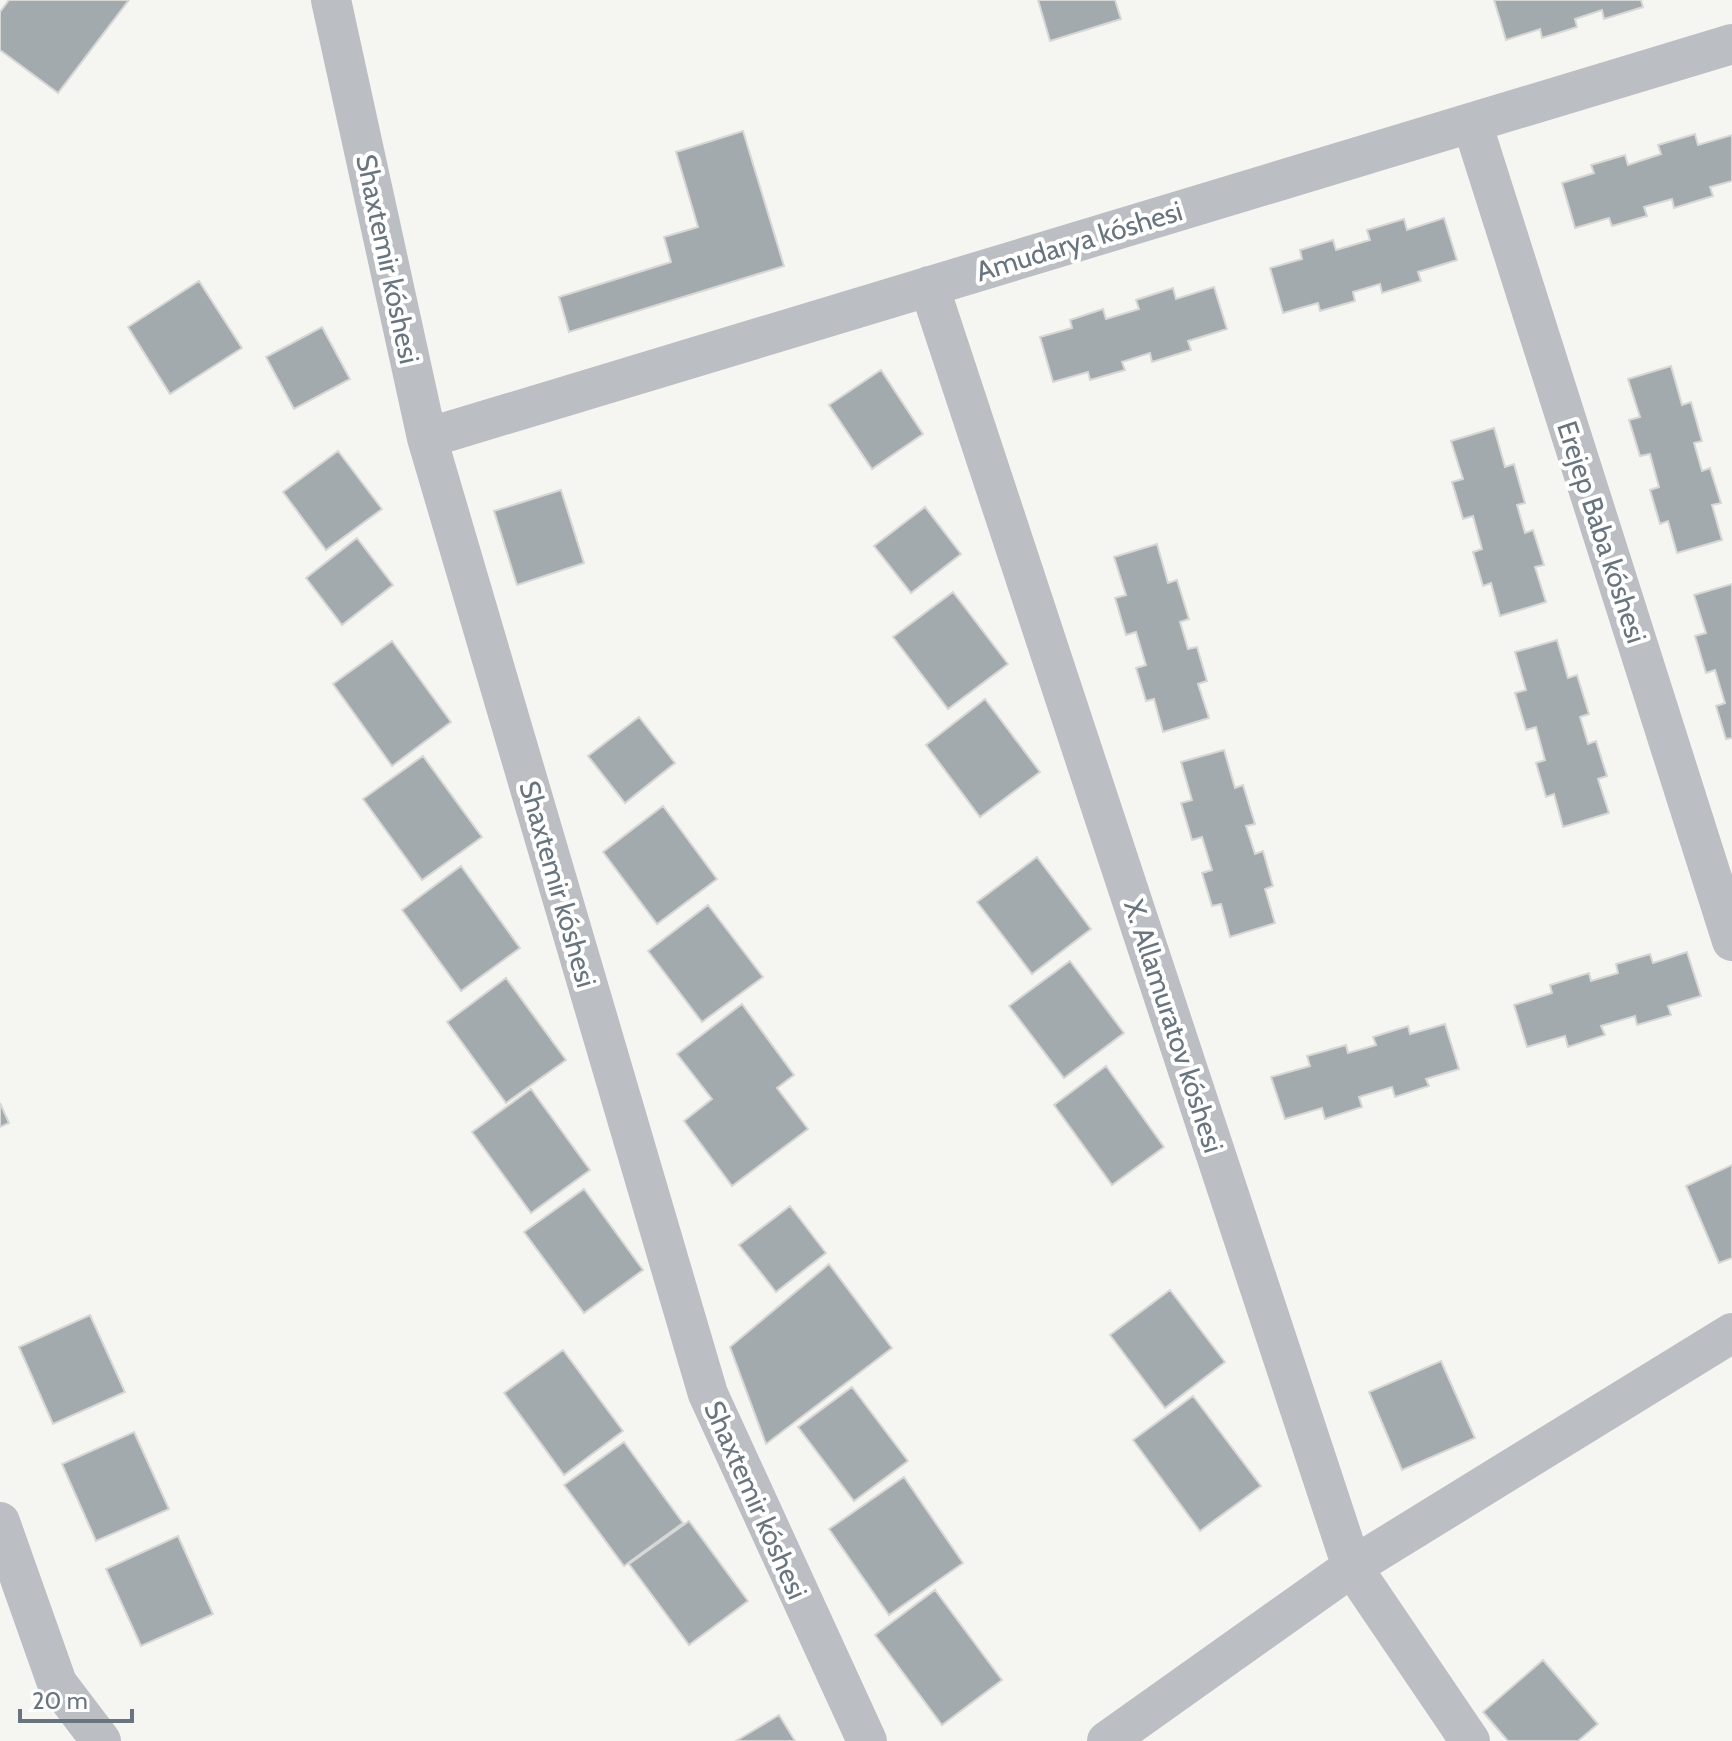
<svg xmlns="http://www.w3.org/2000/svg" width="1732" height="1741" viewBox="0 0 1732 1741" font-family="Cabin,sans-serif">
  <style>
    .building { fill: #a3aaae; stroke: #d7d7d5; stroke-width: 2 }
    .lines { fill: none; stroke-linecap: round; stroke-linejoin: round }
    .minor { stroke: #bbbec2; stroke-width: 40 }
    .labels { text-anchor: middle; stroke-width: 8; stroke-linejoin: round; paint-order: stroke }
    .street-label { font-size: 28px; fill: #68757f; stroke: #fff }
  </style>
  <rect width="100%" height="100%" fill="#f5f5f2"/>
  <path class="building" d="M 9,0 L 129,0 L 58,93 L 0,50 L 0,12 Z
    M 1038,0 L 1115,0 L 1121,19 L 1050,41 Z
    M 1494,0 L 1641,0 L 1643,7 L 1604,19 L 1602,10 L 1575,19 L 1577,27 L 1542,38 L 1540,29 L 1506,40 Z
    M 743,131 L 784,266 L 569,332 L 559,297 L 671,262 L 664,237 L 698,227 L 676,152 Z
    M 1695,134 L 1698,145 L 1732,135 L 1732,181 L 1710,187 L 1713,196 L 1674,208 L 1672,199 L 1644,207 L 1647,216 L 1612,226 L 1609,218 L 1575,228 L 1562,183 L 1594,173 L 1591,165 L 1625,155 L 1628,165 L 1661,154 L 1658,145 Z
    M 1444,218 L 1457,260 L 1418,272 L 1421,281 L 1382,293 L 1380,284 L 1353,292 L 1355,301 L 1320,311 L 1318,303 L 1283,313 L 1270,268 L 1302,259 L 1300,250 L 1333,240 L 1336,250 L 1370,240 L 1367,230 L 1404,219 L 1407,230 Z
    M 199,281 L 242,348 L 170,394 L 128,327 Z
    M 1214,287 L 1227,329 L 1188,341 L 1191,350 L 1152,362 L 1150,353 L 1122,362 L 1125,370 L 1090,380 L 1088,372 L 1053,382 L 1040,337 L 1072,328 L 1070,320 L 1103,309 L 1106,319 L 1139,309 L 1136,300 L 1173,288 L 1176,299 Z
    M 322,327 L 350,379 L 294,409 L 266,357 Z
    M 1671,366 L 1682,405 L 1691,402 L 1702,441 L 1694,443 L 1702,471 L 1710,468 L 1721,503 L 1712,505 L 1722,540 L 1677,553 L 1668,521 L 1660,524 L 1650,490 L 1659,487 L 1650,454 L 1640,456 L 1629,420 L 1640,417 L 1628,379 Z
    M 881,370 L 923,434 L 872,469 L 829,405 Z
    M 1494,428 L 1505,467 L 1514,464 L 1525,503 L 1517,505 L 1525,533 L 1533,530 L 1544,565 L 1535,567 L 1546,602 L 1500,616 L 1491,583 L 1483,586 L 1473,552 L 1482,549 L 1473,516 L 1463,519 L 1452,482 L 1463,479 L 1451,441 Z
    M 338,451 L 382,509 L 326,550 L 283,492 Z
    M 561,490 L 584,563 L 517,585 L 494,511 Z
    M 925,507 L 961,554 L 911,593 L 874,546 Z
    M 357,538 L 393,585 L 342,625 L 306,578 Z
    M 1157,544 L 1168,583 L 1177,580 L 1189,619 L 1180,622 L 1188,649 L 1197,647 L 1207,681 L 1198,684 L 1209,718 L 1163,732 L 1154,699 L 1146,701 L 1136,668 L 1146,665 L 1136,632 L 1126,635 L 1115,598 L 1126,595 L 1114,557 Z
    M 1732,584 L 1732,738 L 1726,739 L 1716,706 L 1725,703 L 1715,670 L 1706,673 L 1695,636 L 1706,633 L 1694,595 Z
    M 953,592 L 1008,664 L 948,709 L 893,637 Z
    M 1557,640 L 1568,678 L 1577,675 L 1589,714 L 1580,717 L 1588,744 L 1596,741 L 1607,776 L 1598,779 L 1609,813 L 1563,827 L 1554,794 L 1546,797 L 1536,763 L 1545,760 L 1536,727 L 1526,730 L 1515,693 L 1526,690 L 1515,652 Z
    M 392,641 L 451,722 L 392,766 L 333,684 Z
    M 985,699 L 1040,772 L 980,817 L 926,745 Z
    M 639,717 L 675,763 L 625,803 L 588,756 Z
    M 1224,750 L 1235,788 L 1243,785 L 1255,824 L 1246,826 L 1255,854 L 1263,851 L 1273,886 L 1265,889 L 1275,923 L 1230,937 L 1221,904 L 1212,906 L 1202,873 L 1212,870 L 1202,837 L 1192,840 L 1181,803 L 1192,800 L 1181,762 Z
    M 423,756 L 482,837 L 422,880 L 363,799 Z
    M 663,806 L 717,879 L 657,924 L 603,852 Z
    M 1037,857 L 1091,929 L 1032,974 L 977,902 Z
    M 461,866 L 520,948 L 461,991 L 402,910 Z
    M 708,905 L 763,977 L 702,1022 L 648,951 Z
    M 1687,952 L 1701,996 L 1668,1006 L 1671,1015 L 1637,1025 L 1635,1016 L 1601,1026 L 1605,1035 L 1568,1047 L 1565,1036 L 1527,1047 L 1514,1005 L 1552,993 L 1550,985 L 1589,973 L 1591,981 L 1618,973 L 1616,964 L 1650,954 L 1653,963 Z
    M 1070,961 L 1124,1033 L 1064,1078 L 1009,1006 Z
    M 506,978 L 566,1060 L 506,1103 L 447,1022 Z
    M 742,1004 L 794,1075 L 777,1088 L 808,1129 L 732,1186 L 684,1121 L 712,1099 L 677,1054 Z
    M 1445,1024 L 1459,1069 L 1426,1079 L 1429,1086 L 1395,1097 L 1392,1087 L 1359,1097 L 1362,1107 L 1325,1119 L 1322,1108 L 1285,1119 L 1271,1077 L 1310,1066 L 1307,1056 L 1346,1045 L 1348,1053 L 1376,1045 L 1373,1037 L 1408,1026 L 1410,1034 Z
    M 1106,1066 L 1164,1147 L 1112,1185 L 1054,1105 Z
    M 531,1089 L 590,1170 L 531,1213 L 472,1132 Z
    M 0,1103 L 9,1123 L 0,1127 Z
    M 1732,1165 L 1732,1258 L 1719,1263 L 1686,1186 Z
    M 584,1189 L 643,1270 L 584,1313 L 524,1232 Z
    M 790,1206 L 826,1253 L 776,1292 L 739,1245 Z
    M 829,1264 L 892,1348 L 766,1444 L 730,1347 Z
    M 1170,1290 L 1225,1362 L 1165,1408 L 1110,1335 Z
    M 90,1315 L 125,1392 L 53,1424 L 19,1347 Z
    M 563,1350 L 623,1431 L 564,1475 L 504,1393 Z
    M 1441,1361 L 1475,1438 L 1402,1470 L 1369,1392 Z
    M 852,1387 L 908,1461 L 854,1501 L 798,1427 Z
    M 1193,1396 L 1261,1486 L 1200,1531 L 1133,1440 Z
    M 134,1432 L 169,1509 L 96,1541 L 62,1464 Z
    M 624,1442 L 683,1523 L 624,1566 L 564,1485 Z
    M 904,1477 L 963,1563 L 889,1615 L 829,1529 Z
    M 689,1521 L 748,1601 L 689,1645 L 629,1564 Z
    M 178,1536 L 213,1614 L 141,1646 L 106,1569 Z
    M 935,1590 L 1002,1680 L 942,1725 L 875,1635 Z
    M 1543,1660 L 1598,1724 L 1578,1741 L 1508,1741 L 1483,1712 Z
    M 779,1715 L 795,1741 L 736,1741 Z"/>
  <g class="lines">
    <path class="minor" d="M 331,0 L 427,438 L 708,1394 L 867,1741
      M 1472,123 L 1732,941
      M 929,286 L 1352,1567 L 1470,1741
      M 427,438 L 1732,44
      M 0,1522 L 57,1683 L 101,1741
      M 1107,1741 L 1352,1567 L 1732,1333"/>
  </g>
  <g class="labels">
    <g class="street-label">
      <text transform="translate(1079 241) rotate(-17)" y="10">Amudarya kóshesi</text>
      <text transform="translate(388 259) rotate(78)" y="10">Shaxtemir kóshesi</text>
      <text transform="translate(1602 532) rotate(72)" y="10">Erejep Baba kóshesi</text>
      <text transform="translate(558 884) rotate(74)" y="10">Shaxtemir kóshesi</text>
      <text transform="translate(1174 1026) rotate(72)" y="10">X. Allamuratov kóshesi</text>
      <text transform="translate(756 1500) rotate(66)" y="10">Shaxtemir kóshesi</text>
    </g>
  </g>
  <path d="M20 1709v12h112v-12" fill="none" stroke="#68757f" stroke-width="4"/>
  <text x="32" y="1709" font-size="24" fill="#68757f" stroke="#ffffff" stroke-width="6" paint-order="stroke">20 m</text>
</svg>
